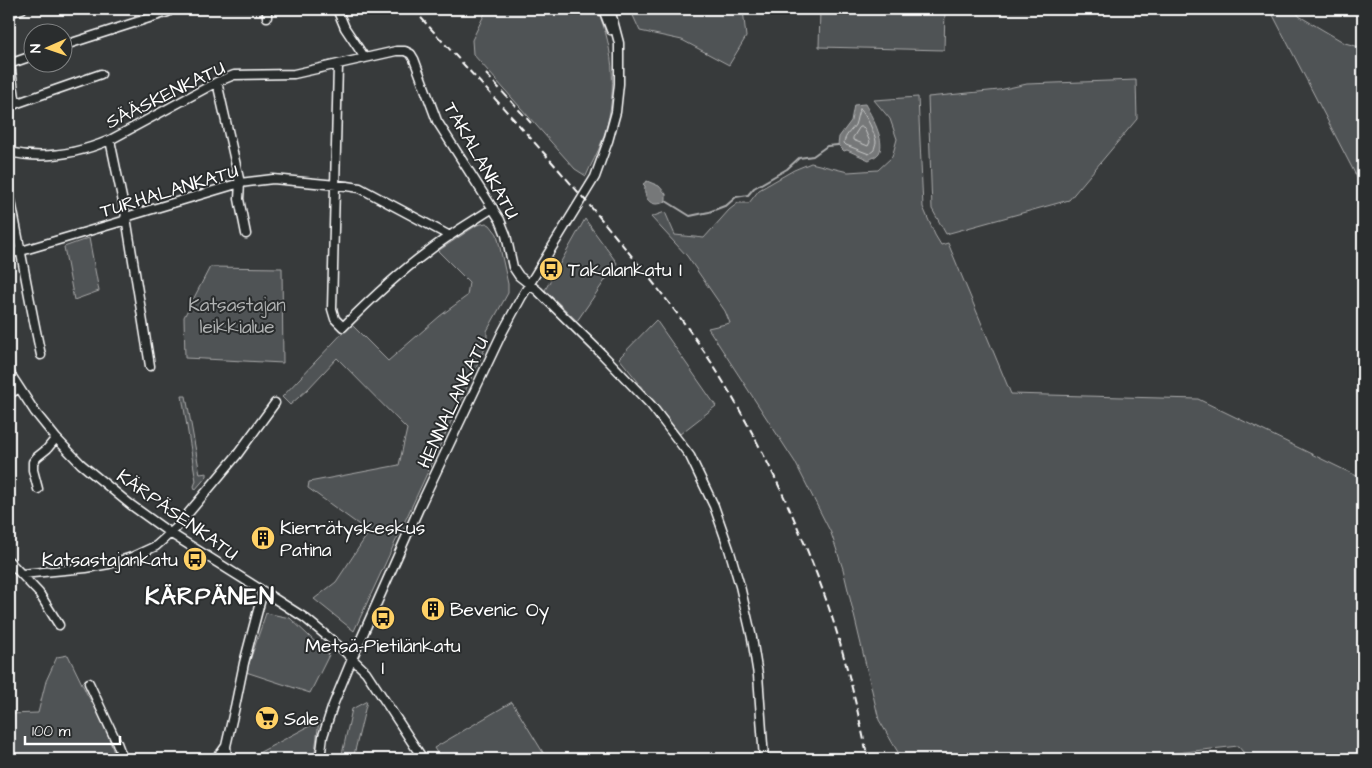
<svg xmlns="http://www.w3.org/2000/svg" width="1372" height="768" viewBox="0 0 1372 768" font-family="'Architects Daughter',sans-serif">
  <style>
    .green { fill: #505354; stroke: #a8a9aa }
    .water { fill: #767879; stroke: #adaeaf }
    .lines { fill: none; stroke-linecap: round; stroke-linejoin: round }
    .shore { stroke: #c8c9c9; stroke-width: 1 }
    .stream { stroke: #adaeaf; stroke-width: 2 }
    .minor-casing { stroke: #fff; stroke-width: 11 }
    .minor { stroke: #2a2d2e; stroke-width: 8 }
    .rail { stroke: #fff; stroke-width: 2; stroke-dasharray: 8 4; stroke-linecap: butt }
    .labels { text-anchor: middle; stroke-width: 4; stroke-linejoin: round; paint-order: stroke }
    .street-label { font-size: 19px; fill: #fff; stroke: #2a2d2e }
    .poi-label { font-size: 19px; fill: #fff; stroke: #2a2d2e; text-anchor: start }
    .park-label { font-size: 19px; fill: #b0b2b2; stroke: #2a2d2e }
    .district-label { font-size: 24px; font-weight: bold; letter-spacing: 1px; fill: #fff; stroke: #2a2d2e }
  </style>
  <rect width="100%" height="100%" fill="#373a3b"/>
  <filter id="ink" filterUnits="userSpaceOnUse"><feTurbulence type="fractalNoise" baseFrequency=".02" numOctaves="2"/><feDisplacementMap in="SourceGraphic" scale="10" xChannelSelector="R" yChannelSelector="G"/><feConvolveMatrix kernelMatrix="1 2 1 2 8 2 1 2 1" color-interpolation-filters="sRGB"/></filter>
  <g filter="url(#ink)">
    <path class="green" d="M 487,9 L 536,9 L 580,13 L 580,9 L 597,9 C 615,50 618,98 602,141 C 598,153 591,164 586,176 L 575,169 L 473,54 L 472,40 Z
      M 630,9 L 743,9 L 746,37 L 729,65 L 682,40 L 640,31 Z
      M 820,9 L 945,9 L 944,50 L 819,47 Z
      M 1280,9 L 1295,9 L 1299,16 L 1345,43 L 1363,48 L 1363,189 L 1275,19 L 1272,13 Z
      M 1136,80 L 1137,119 L 1069,200 L 946,234 L 932,209 L 928,97 L 999,90 L 1027,84 Z
      M 918,97 L 923,207 L 935,235 L 941,245 L 948,243 L 1011,394 L 1198,399 L 1363,479 L 1363,759 L 1249,759 L 1238,746 L 1159,755 L 1161,759 L 902,759 L 879,720 L 843,569 L 831,533 L 795,462 L 708,328 L 730,323 L 725,311 L 687,256 L 651,217 L 665,212 L 675,235 L 704,238 L 729,210 L 738,203 L 749,203 L 759,190 L 794,170 L 811,163 L 848,172 L 878,170 L 892,157 L 897,139 L 890,119 L 874,100 Z
      M 585,219 L 617,263 L 577,321 L 545,290 Z
      M 486,223 L 490,225 L 497,234 L 508,284 L 508,293 L 487,331 L 487,344 L 354,631 L 314,599 L 336,582 L 369,532 L 308,488 L 309,482 L 399,465 L 407,429 L 337,358 L 308,389 L 290,405 L 282,397 L 351,324 L 388,361 L 440,316 L 467,296 L 469,282 L 438,251 L 477,225 Z
      M 89,238 L 99,291 L 74,300 L 64,247 Z
      M 210,267 L 282,268 L 283,363 L 185,358 L 184,317 Z
      M 656,320 L 716,406 L 680,434 L 619,358 Z
      M 182,396 L 186,396 L 200,474 L 207,473 L 207,476 L 195,490 L 194,486 L 196,481 Z
      M 266,613 L 290,618 L 329,655 L 310,693 L 246,672 Z
      M 68,655 L 87,694 L 104,723 L 116,759 L 9,759 L 9,714 L 38,713 L 46,681 L 57,657 Z
      M 367,701 L 353,759 L 341,759 L 352,709 Z
      M 512,702 L 544,754 L 536,759 L 441,759 L 434,748 Z
      M 319,721 L 314,759 L 247,759 Z"/>
    <path class="water" d="M 865,104 C 871,115 886,141 879,153 C 877,156 872,158 869,160 L 847,150 L 844,151 L 838,145 L 839,137 L 851,121 L 854,105 Z
      M 647,181 L 659,186 L 666,194 L 666,201 C 653,209 643,200 645,186 L 643,184 Z"/>
    <g class="lines">
      <path class="shore" d="M 860,109 C 865,113 876,135 876,142 C 876,143 874,149 874,150 L 869,154 L 846,145 L 844,143 C 845,135 851,131 855,125 C 857,120 857,114 860,109 Z
        M 860,127 L 863,127 L 864,128 L 870,142 L 868,146 L 853,140 L 853,138 Z"/>
      <path class="stream" d="M 666,201 L 690,216 L 709,212 L 727,205 L 736,197 L 748,195 L 754,188 L 787,169 L 799,158 L 813,156 L 827,146 L 838,145"/>
      <g class="minor-casing">
        <path id="minor" d="M 267,9 L 267,17
          M 337,9 L 345,28 L 365,58
          M 603,9 L 611,30
          M 9,13 L 22,9
          M 62,46 L 168,12
          M 9,64 L 32,56
          M 10,64 L 16,104
          M 338,65 L 332,309 L 335,319 L 343,327 C 369,301 396,275 426,253 C 447,236 470,223 493,208
          M 217,82 L 240,183 L 239,199 L 246,234
          M 9,106 L 101,74
          M 110,140 L 126,217 L 150,366
          M 9,152 C 44,160 77,154 110,140 L 217,82 L 234,75 L 294,74 L 396,51 L 405,51 L 411,54 L 414,59 L 437,121 L 500,220 L 506,235 L 513,267 L 519,276 L 538,291 L 602,354 L 651,405 L 690,456 L 714,506 L 729,549 L 740,586 L 752,638 L 758,675 L 764,759
          M 9,191 C 20,245 29,300 41,355
          M 9,253 L 21,251 L 123,221 L 126,217 L 240,183 L 273,179 L 347,186 L 360,188 L 450,236
          M 9,372 L 35,412 L 56,438 L 81,464 L 131,505 L 170,533 L 250,583 L 305,618 L 340,647 L 366,672 L 423,759
          M 9,392 L 13,392 L 19,388
          M 38,489 L 33,470 L 33,462 L 37,457 L 47,449 L 56,438
          M 9,561 L 39,593 L 59,625
          M 22,574 L 86,568 L 109,564 L 132,557 L 156,546 L 176,528 L 237,455 L 275,403
          M 89,683 L 117,743 L 123,759
          M 214,759 L 221,753 L 226,746
          M 227,759 L 226,746 L 235,707 L 244,663 L 263,591
          M 320,759 L 323,736 L 333,705 L 352,659 L 420,506 L 502,333 L 521,298 L 595,177 L 608,141 L 616,112 L 619,84 L 619,43 L 610,9"/>
      </g>
      <use href="#minor" class="minor"/>
      <path class="rail" d="M 413,9 C 481,84 551,158 616,237 C 650,278 684,320 713,365 C 757,436 794,512 823,591 C 843,646 856,702 868,759
        M 486,74 L 531,123"/>
    </g>
  </g>
  <defs>
    <g id="bus-disc" transform="scale(1.25)"><circle r="9.5" fill="#ffd166" stroke="#2a2d2e"/><path d="M-5-6H5V4H4V6H2V4H-2V6H-4V4H-5ZM-3.5-4V0h7V-4ZM-3.5 1.2v1.5H-2V1.2ZM2 1.2v1.5H3.5V1.2Z" fill="#111"/></g>
    <g id="building-disc" transform="scale(1.25)"><circle r="9.5" fill="#ffd166" stroke="#2a2d2e"/><path d="M-4-6H4V6H1V3H-1V6H-4ZM-2.5-4.3h1.7v1.8h-1.7ZM.8-4.3h1.7v1.8H.8ZM-2.5-1h1.7V.8h-1.7ZM.8-1h1.7V.8H.8Z" fill="#111"/></g>
    <g id="supermarket-disc" transform="scale(1.25)"><circle r="9.5" fill="#ffd166" stroke="#2a2d2e"/><path d="M-6-5.5h2.5l.6 2H6L4.5 2H-2.5L-4.4-4H-6ZM-1.5 3.2a1.3 1.3 0 1 0 .1 0ZM3 3.2a1.3 1.3 0 1 0 .1 0Z" fill="#111"/></g>
  </defs>
  <g fill-rule="evenodd">
    <use href="#bus-disc" x="551" y="269"/>
    <use href="#building-disc" x="263" y="538"/>
    <use href="#bus-disc" x="195" y="559"/>
    <use href="#building-disc" x="433" y="609"/>
    <use href="#bus-disc" x="383" y="618"/>
    <use href="#supermarket-disc" x="267" y="718"/>
  </g>
  <g class="labels">
    <g class="street-label">
      <text transform="translate(165 94) rotate(-26)" y="7">SÄÄSKENKATU</text>
      <text transform="translate(482 160) rotate(60)" y="7">TAKALANKATU</text>
      <text transform="translate(169 190) rotate(-17)" y="7">TURHALANKATU</text>
      <text transform="translate(452 402) rotate(-65)" y="7">HENNALANKATU</text>
      <text transform="translate(178 514) rotate(35)" y="7">KÄRPÄSENKATU</text>
    </g>
    <g class="poi-label">
      <text x="568" y="276">Takalankatu I</text>
      <text x="280" y="534">Kierrätyskeskus<tspan x="280" dy="22">Patina</tspan></text>
      <text x="178" y="566" text-anchor="end">Katsastajankatu</text>
      <text x="450" y="616">Bevenic Oy</text>
      <text x="383" y="652" text-anchor="middle">Metsä-Pietilänkatu<tspan x="383" dy="22">I</tspan></text>
      <text x="284" y="725">Sale</text>
    </g>
    <g class="park-label">
      <text x="237" y="311">Katsastajan<tspan x="237" dy="22">leikkialue</tspan></text>
    </g>
    <g class="district-label">
      <text x="210" y="604">KÄRPÄNEN</text>
    </g>
  </g>
  <rect width="1372" height="768" fill="none" stroke="#2a2d2e" stroke-width="30"/>
  <rect x="15" y="15" width="1342" height="738" fill="none" stroke="#fff" stroke-width="2" filter="url(#ink)"/>
  <g transform="translate(48 48) rotate(268)"><circle r="24" fill="#2a2d2e" stroke="#7f8182"/>
  <path d="M0-4L9 19L0 12L-9 19Z" fill="#ffd166"/>
  <text y="-8" font-size="14" font-weight="bold" text-anchor="middle" fill="#ffffff">N</text>
  </g>
  <path d="M25 736v8h95v-8" fill="none" stroke="#ffffff" stroke-width="2.5"/>
  <text x="32" y="736" font-size="15" fill="#ffffff" stroke="#2a2d2e" stroke-width="4" paint-order="stroke">100 m</text>
</svg>
